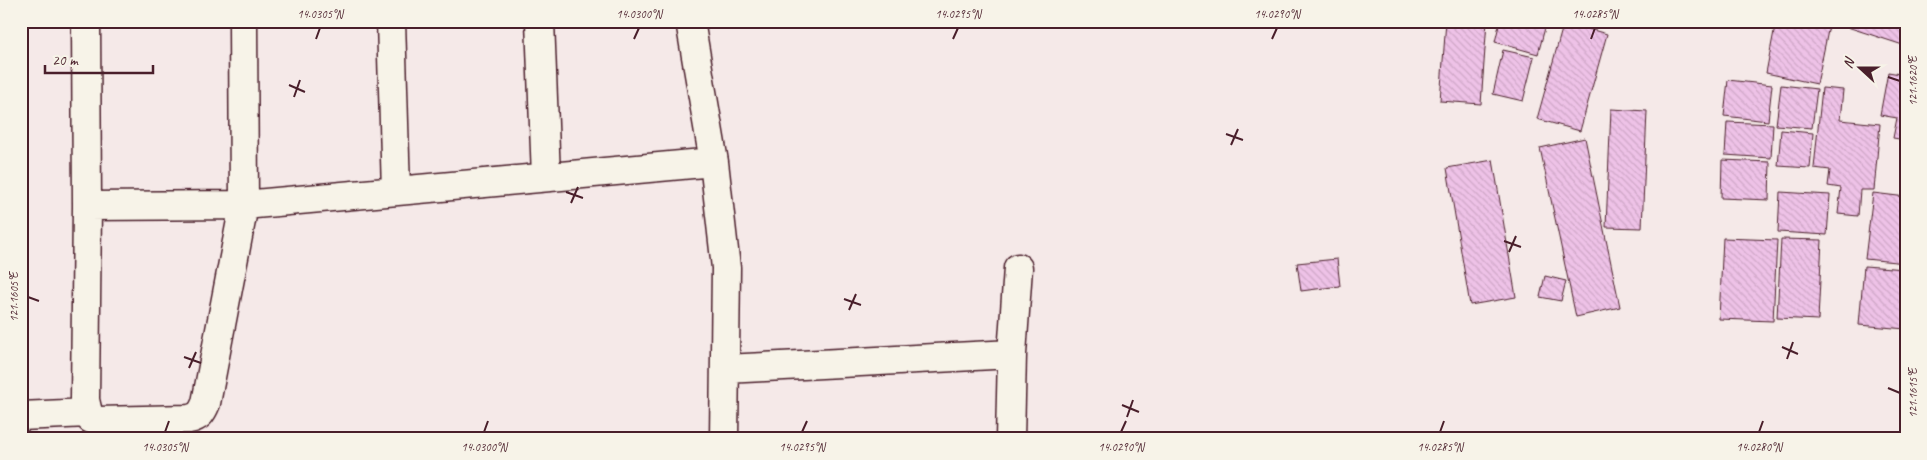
<svg xmlns="http://www.w3.org/2000/svg" width="1927" height="460" viewBox="0 0 1927 460" font-family="Caveat,sans-serif">
  <style>
    .building { fill: url(#building-back-hatch); stroke: #4a1f2b }
    .lines { fill: none; stroke-linecap: round; stroke-linejoin: round }
    .minor-casing { stroke: #4a1f2b; stroke-width: 31 }
    .minor { stroke: #f7f3e8; stroke-width: 28 }
    .ticks { fill: none; stroke: #4a1f2b; stroke-width: 2 }
    .neatline { fill: none; stroke: #4a1f2b; stroke-width: 2 }
    .ticks-label { font-size: 12px; text-anchor: middle; fill: #4a1f2b }
  </style>
  <defs>
    <pattern id="building-back-hatch" width="6" height="6" patternUnits="userSpaceOnUse" patternTransform="scale(1.25)"><rect width="6" height="6" fill="#eec2e7"/><path d="M-1 5l2 2M0 0l6 6M5-1l2 2" fill="none" stroke="#cea6c6"/></pattern>
  </defs>
  <rect width="100%" height="100%" fill="#f5e9e8"/>
  <filter id="ink" filterUnits="userSpaceOnUse"><feTurbulence type="fractalNoise" baseFrequency=".02" numOctaves="2"/><feDisplacementMap in="SourceGraphic" scale="10" xChannelSelector="R" yChannelSelector="G"/><feConvolveMatrix kernelMatrix="1 2 1 2 8 2 1 2 1" color-interpolation-filters="sRGB"/></filter>
  <g filter="url(#ink)">
    <path class="building" d="M 1446,21 L 1487,21 L 1481,104 L 1440,101 Z
      M 1500,21 L 1535,21 L 1546,24 L 1538,54 L 1495,42 Z
      M 1776,21 L 1830,21 L 1817,84 L 1766,73 Z
      M 1906,21 L 1906,46 L 1832,22 L 1833,21 Z
      M 1564,22 L 1607,34 L 1580,131 L 1537,119 Z
      M 1503,50 L 1534,57 L 1523,101 L 1493,94 Z
      M 1888,72 L 1906,75 L 1906,140 L 1893,138 L 1897,118 L 1880,115 Z
      M 1728,80 L 1772,85 L 1768,121 L 1724,116 Z
      M 1781,85 L 1817,89 L 1812,128 L 1776,125 Z
      M 1822,88 L 1843,90 L 1840,120 L 1880,124 L 1874,190 L 1860,190 L 1858,216 L 1838,214 L 1841,188 L 1828,186 L 1830,170 L 1814,168 Z
      M 1611,109 L 1647,111 L 1642,228 L 1606,227 Z
      M 1727,122 L 1773,124 L 1771,158 L 1725,155 Z
      M 1781,130 L 1813,133 L 1810,168 L 1778,166 Z
      M 1585,138 L 1620,307 L 1576,317 L 1540,148 Z
      M 1493,160 L 1516,297 L 1470,305 L 1447,168 Z
      M 1722,160 L 1770,162 L 1769,200 L 1721,198 Z
      M 1780,192 L 1830,195 L 1827,235 L 1778,232 Z
      M 1873,193 L 1906,197 L 1906,263 L 1865,259 Z
      M 1723,238 L 1777,240 L 1773,321 L 1719,319 Z
      M 1781,239 L 1822,240 L 1818,320 L 1777,318 Z
      M 1337,259 L 1340,286 L 1301,291 L 1297,263 Z
      M 1864,266 L 1906,269 L 1906,329 L 1859,325 Z
      M 1545,276 L 1566,281 L 1561,301 L 1540,297 Z"/>
    <g class="lines">
      <g class="minor-casing">
        <path id="minor" d="M 86,21 L 87,206 L 85,400 L 88,413 L 91,419 L 98,421 L 189,419 C 199,417 202,413 206,403 L 244,205 L 243,21
          M 391,21 L 396,191
          M 540,21 L 546,177
          M 690,21 L 714,162 L 726,268 L 724,439
          M 87,206 L 244,205 L 714,162
          M 725,369 L 1012,354
          M 21,416 L 88,413
          M 1010,439 L 1012,354 L 1018,268"/>
      </g>
      <use href="#minor" class="minor"/>
    </g>
  </g>
  <path class="ticks" d="M 316,39 L 320,28M 634,39 L 639,28M 953,39 L 958,28M 1272,39 L 1277,28M 1591,39 L 1595,28M 1888,77 L 1900,81M 289,85 L 305,92M 294,97 L 300,80M 1226,134 L 1243,140M 1231,145 L 1238,129M 566,192 L 583,198M 571,203 L 578,187M 1504,241 L 1521,247M 1509,252 L 1516,236M 28,297 L 39,301M 844,299 L 861,305M 849,310 L 856,294M 1782,347 L 1798,354M 184,357 L 201,363M 1787,359 L 1793,342M 189,368 L 196,352M 1888,388 L 1900,393M 1122,405 L 1139,412M 1127,417 L 1133,400M 165,432 L 169,421M 484,432 L 488,421M 802,432 L 807,421M 1121,432 L 1126,421M 1440,432 L 1444,421M 1759,432 L 1763,421"/>
  <rect width="1927" height="460" fill="none" stroke="#f7f3e8" stroke-width="55"/>
  <g transform="translate(1860 68) rotate(291)" stroke="#f7f3e8" stroke-width="4" paint-order="stroke">
  <path d="M0-4L9 19L0 12L-9 19Z" fill="#4a1f2b"/>
  <text y="-8" font-size="14" font-weight="bold" text-anchor="middle" fill="#4a1f2b">N</text>
  </g>
  <path d="M45 65v8h108v-8" fill="none" stroke="#4a1f2b" stroke-width="2.5"/>
  <text x="52" y="65" font-size="15" fill="#4a1f2b" stroke="#f7f3e8" stroke-width="4" paint-order="stroke">20 m</text>
  <rect x="28" y="28" width="1872" height="404" class="neatline"/>
  <g class="ticks-label">
    <text x="320" y="18">14.0305°N</text>
    <text x="639" y="18">14.0300°N</text>
    <text x="958" y="18">14.0295°N</text>
    <text x="1277" y="18">14.0290°N</text>
    <text x="1595" y="18">14.0285°N</text>
    <text transform="translate(1913 81) rotate(-90)" y="4">121.1620°E</text>
    <text transform="translate(14 297) rotate(-90)" y="4">121.1605°E</text>
    <text transform="translate(1913 393) rotate(-90)" y="4">121.1615°E</text>
    <text x="165" y="451">14.0305°N</text>
    <text x="484" y="451">14.0300°N</text>
    <text x="802" y="451">14.0295°N</text>
    <text x="1121" y="451">14.0290°N</text>
    <text x="1440" y="451">14.0285°N</text>
    <text x="1759" y="451">14.0280°N</text>
  </g>
</svg>
